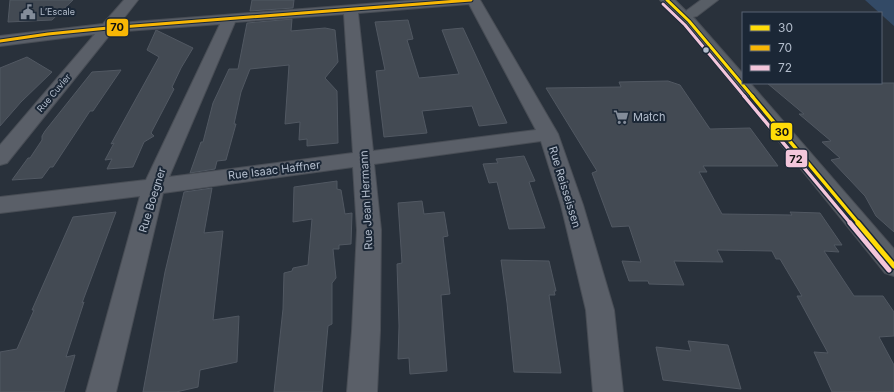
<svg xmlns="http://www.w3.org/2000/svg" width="894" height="392" viewBox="0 0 894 392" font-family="Inter,sans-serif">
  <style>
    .water { fill: #334a66 }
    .building { fill: #434a53; stroke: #515862 }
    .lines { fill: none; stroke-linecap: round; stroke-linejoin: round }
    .minor-casing { stroke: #484d55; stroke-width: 2 }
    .secondary-casing { stroke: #484d55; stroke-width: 2 }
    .minor { fill: #5a5f68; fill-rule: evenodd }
    .secondary { fill: #585e66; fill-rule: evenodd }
    .bus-1-far2-casing { stroke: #1b2736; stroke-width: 5 }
    .bus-1-far1-casing { stroke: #1b2736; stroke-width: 6 }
    .bus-1-casing { stroke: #1b2736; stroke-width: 8 }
    .bus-2-casing { stroke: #1b2736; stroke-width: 5 }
    .bus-3-far2-casing { stroke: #1b2736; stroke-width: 5 }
    .bus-3-far1-casing { stroke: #1b2736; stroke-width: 6 }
    .bus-3-casing { stroke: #1b2736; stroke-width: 8 }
    .bus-1-far2 { stroke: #ffdc08; stroke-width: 3 }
    .bus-1-far1 { stroke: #ffdc08; stroke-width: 3.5 }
    .bus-1 { stroke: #ffdc08; stroke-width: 5 }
    .bus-2 { stroke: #f8b705; stroke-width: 3 }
    .bus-3-far2 { stroke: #f3c6db; stroke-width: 3 }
    .bus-3-far1 { stroke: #f3c6db; stroke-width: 3.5 }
    .bus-3 { stroke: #f3c6db; stroke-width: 5 }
    .bus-dot { fill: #b3bdcc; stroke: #1b2736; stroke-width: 1.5 }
    .labels { text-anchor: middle; stroke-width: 4; stroke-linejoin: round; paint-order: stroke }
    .far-poi-label { font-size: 9px; fill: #b3bdcc; stroke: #1b2736; text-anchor: start }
    .far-street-label { font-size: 9px; fill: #b3bdcc; stroke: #1b2736 }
    .poi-label { font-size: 11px; fill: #b3bdcc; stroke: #1b2736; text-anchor: start }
    .street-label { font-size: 11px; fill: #b3bdcc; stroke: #1b2736 }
    .line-badge { stroke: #1b2736; stroke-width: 1.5 }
    .pale-badge-label { font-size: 11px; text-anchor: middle; font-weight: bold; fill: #111 }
  </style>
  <rect width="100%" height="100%" fill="#29313b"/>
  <path class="water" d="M 865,0 L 894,0 L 894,26 Z"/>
  <path class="building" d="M 10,0 L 73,0 L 52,20 L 8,22 Z
    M 252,0 L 294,0 L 293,8 L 250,11 Z
    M 292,19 L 291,31 L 325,28 L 335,30 L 338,62 L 325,78 L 337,91 L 338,143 L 307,146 L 307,139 L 299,140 L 300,122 L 285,124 L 289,65 L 250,69 L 241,92 L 234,124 L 236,124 L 226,160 L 217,161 L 215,169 L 190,173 L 201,142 L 203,142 L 213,103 L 229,69 L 238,69 L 247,23 Z
    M 408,20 L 413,39 L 407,40 L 419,78 L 459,74 L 442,30 L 463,28 L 507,123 L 479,126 L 472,106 L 422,111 L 427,133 L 384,137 L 376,71 L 385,70 L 375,22 Z
    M 156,30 L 193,48 L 181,68 L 172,87 L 174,89 L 151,133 L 154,136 L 144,142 L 133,167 L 107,169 L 112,159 L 105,160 L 114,143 L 111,144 L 159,57 L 147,50 Z
    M 27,57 L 52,72 L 21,102 L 0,126 L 0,68 Z
    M 121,70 L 93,111 L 90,111 L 53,167 L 50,167 L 42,178 L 12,180 L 28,158 L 30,158 L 42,140 L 42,136 L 45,131 L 92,72 Z
    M 668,81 L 680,85 L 710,129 L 750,128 L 778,166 L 703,166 L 707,172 L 699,172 L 722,214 L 792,215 L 790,212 L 820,213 L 842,245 L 834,245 L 839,252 L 824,251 L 854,296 L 883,296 L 894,312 L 894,336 L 879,337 L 894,365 L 894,392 L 832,392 L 814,352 L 828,353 L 797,296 L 802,296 L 780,259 L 776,259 L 772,251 L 717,250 L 723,262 L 674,261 L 684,285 L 649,284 L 648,281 L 629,281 L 622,261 L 641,262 L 629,226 L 612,227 L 592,173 L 597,171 L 546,88 L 621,87 L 619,82 Z
    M 767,83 L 894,83 L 894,232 L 876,216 L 865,196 L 831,160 L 840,158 L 822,142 L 831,141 L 799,114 L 804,114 Z
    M 524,156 L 535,181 L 529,182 L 545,228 L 509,229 L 497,182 L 489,183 L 483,164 L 498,163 L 496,159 Z
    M 337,181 L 337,189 L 341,190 L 345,214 L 352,213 L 351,244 L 339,245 L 339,249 L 333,249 L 336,278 L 332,283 L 332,324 L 328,326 L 322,392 L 274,392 L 283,309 L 284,273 L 292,271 L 293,268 L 308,265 L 312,219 L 293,222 L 294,187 Z
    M 212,188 L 204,233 L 223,231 L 213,320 L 239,316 L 237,362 L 200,370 L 198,387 L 176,392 L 143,392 L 165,272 L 184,192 Z
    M 422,201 L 424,214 L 444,212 L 448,236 L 443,237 L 450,294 L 441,295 L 447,371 L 410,374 L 409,358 L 398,359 L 399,326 L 397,264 L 402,263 L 398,203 Z
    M 116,212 L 82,303 L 84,302 L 66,357 L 75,355 L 64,392 L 0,392 L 0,352 L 17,349 L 34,310 L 32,310 L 73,217 Z
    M 501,260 L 549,261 L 556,291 L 554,291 L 555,295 L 549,295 L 561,373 L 514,372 L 507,303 Z
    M 688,341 L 728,345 L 741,389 L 663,380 L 656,347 L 691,351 Z"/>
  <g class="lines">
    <g class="minor-casing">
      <path id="minor" d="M 124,0 L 138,0 L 120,23 L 418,0 L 480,0 L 558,134 L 583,205 L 614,310 L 623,392 L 593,392 L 586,310 L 561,205 L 541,141 L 374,164 L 381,230 L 380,331 L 377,392 L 347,392 L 352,331 L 357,230 L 353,167 L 163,193 L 116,392 L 86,392 L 140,196 L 0,213 L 0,197 L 146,180 L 220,24 L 112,32 L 7,163 L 0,165 L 0,145 L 95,34 L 0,46 L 0,36 L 103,24 ZM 469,4 L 536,130 L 373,151 L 358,13 ZM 344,14 L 353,153 L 169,177 L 235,22 Z"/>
    </g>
    <g class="secondary-casing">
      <path id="secondary" d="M 660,0 L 675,0 L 686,11 L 701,0 L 718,0 L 697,16 L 693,17 L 743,74 L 743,83 L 750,83 L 894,249 L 894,276 L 885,273 L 684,24 Z"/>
    </g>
    <use href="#minor" class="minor"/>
    <use href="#secondary" class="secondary"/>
    <g class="bus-1-far2-casing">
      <path id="bus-1-far2" d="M 667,0 L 689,21 L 753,97"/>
    </g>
    <g class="bus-1-far1-casing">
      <path id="bus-1-far1" d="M 752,96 L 859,224"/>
    </g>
    <g class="bus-1-casing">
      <path id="bus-1" d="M 858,223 L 894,266"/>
    </g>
    <g class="bus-2-casing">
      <path id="bus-2" d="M 0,41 L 48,34 L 108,28 L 471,0"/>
    </g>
    <g class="bus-3-far2-casing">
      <path id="bus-3-far2" d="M 663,4 L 685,25 L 745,97"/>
    </g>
    <g class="bus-3-far1-casing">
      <path id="bus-3-far1" d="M 744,96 L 851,224"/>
    </g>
    <g class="bus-3-casing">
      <path id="bus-3" d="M 850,223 L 889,270"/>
    </g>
    <use href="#bus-1-far2" class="bus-1-far2"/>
    <use href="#bus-1-far1" class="bus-1-far1"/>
    <use href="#bus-1" class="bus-1"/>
    <use href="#bus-2" class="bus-2"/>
    <use href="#bus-3-far2" class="bus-3-far2"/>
    <use href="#bus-3-far1" class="bus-3-far1"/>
    <use href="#bus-3" class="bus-3"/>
  </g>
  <defs>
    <g id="civic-bare" transform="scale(1.2)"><path d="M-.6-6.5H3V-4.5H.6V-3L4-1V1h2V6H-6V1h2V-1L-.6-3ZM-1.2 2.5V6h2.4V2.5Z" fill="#838c99" stroke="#1b2736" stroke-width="2.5" paint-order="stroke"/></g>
    <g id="supermarket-bare" transform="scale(1.2)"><path d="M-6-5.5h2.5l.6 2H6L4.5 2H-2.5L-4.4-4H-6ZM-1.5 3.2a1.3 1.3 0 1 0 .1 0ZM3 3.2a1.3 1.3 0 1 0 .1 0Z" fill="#838c99" stroke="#1b2736" stroke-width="2.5" paint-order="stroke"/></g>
  </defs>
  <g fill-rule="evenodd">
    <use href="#civic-bare" x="28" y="12"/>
    <use href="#supermarket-bare" x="621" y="117"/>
  </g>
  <circle class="bus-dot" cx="706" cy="50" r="3.5"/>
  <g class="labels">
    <g class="far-poi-label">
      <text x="40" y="15">L’Escale</text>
    </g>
    <g class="far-street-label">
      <text transform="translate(54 93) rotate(-50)" y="3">Rue Cuvier</text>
    </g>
    <g class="poi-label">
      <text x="633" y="121">Match</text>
    </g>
    <g class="street-label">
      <text transform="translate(274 170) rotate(-7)" y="4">Rue Isaac Haffner</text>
      <text transform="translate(565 187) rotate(73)" y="4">Rue Reisseissen</text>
      <text transform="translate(152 200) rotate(-73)" y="4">Rue Boegner</text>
      <text transform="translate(366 200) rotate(-93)" y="4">Rue Jean Hermann</text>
    </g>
  </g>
  <g class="line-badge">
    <rect x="106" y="18" width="23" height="19" rx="4" fill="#f8b705"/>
    <rect x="770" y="122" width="23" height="19" rx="4" fill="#ffdc08"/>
    <rect x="785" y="149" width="23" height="19" rx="4" fill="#f3c6db"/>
  </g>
  <g class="pale-badge-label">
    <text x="117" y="31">70</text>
    <text x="782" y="136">30</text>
    <text x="796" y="163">72</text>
  </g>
  <rect x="742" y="12" width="140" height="72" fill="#1b2736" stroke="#586372"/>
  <rect x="750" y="25" width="20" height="6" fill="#ffdc08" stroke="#586372"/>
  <text x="778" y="32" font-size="12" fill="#b3bdcc">30</text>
  <rect x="750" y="45" width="20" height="6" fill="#f8b705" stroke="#586372"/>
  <text x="778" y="52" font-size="12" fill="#b3bdcc">70</text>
  <rect x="750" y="65" width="20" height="6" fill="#f3c6db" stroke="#586372"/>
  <text x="778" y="72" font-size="12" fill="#b3bdcc">72</text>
</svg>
